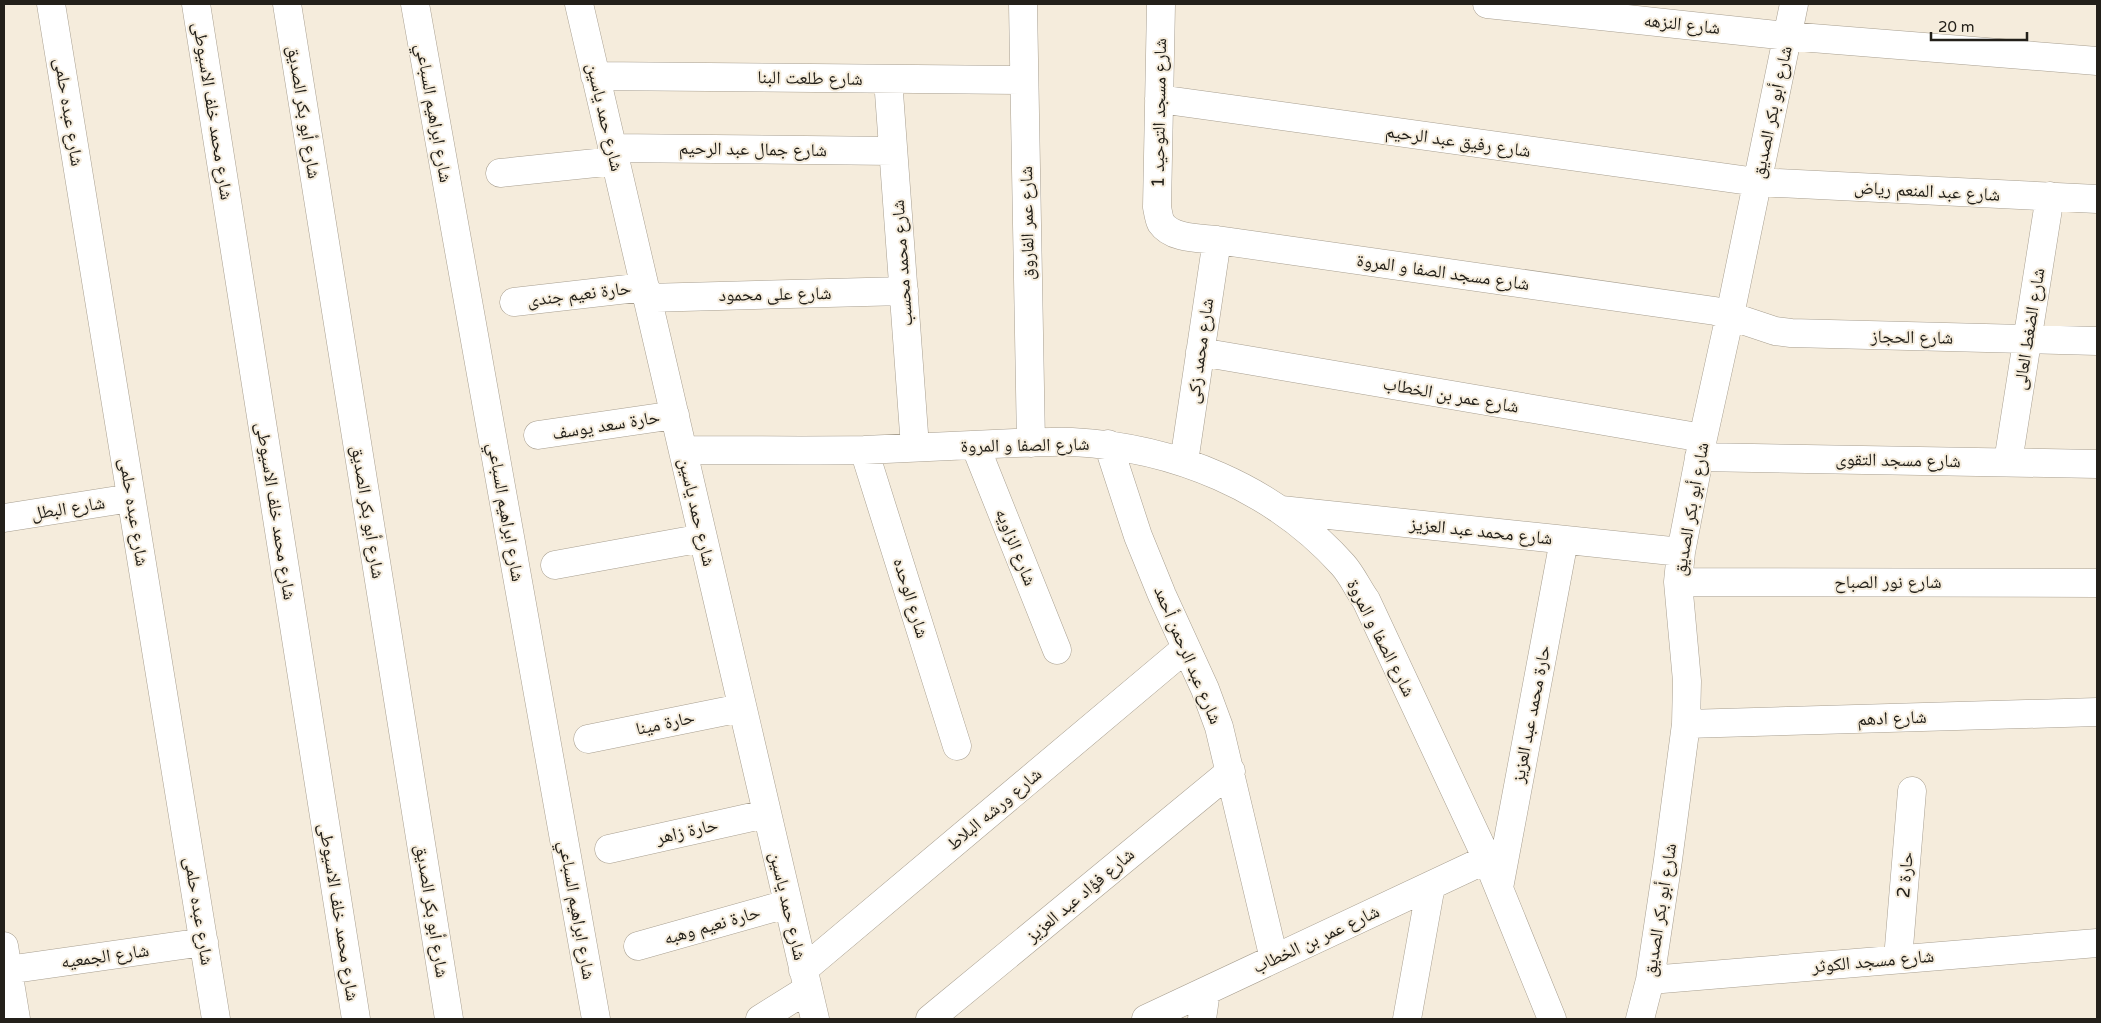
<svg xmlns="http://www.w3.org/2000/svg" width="2101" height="1023" viewBox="0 0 2101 1023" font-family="'Varela Round','Noto Naskh Arabic',sans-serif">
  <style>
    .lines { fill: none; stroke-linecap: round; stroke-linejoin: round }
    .minor-casing { stroke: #a89f90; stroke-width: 29 }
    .minor { stroke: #fff; stroke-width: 28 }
    .labels { text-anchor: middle; stroke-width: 4; stroke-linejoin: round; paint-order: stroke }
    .street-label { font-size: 18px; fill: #23201a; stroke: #f5ecdc }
  </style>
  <rect width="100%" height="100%" fill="#f5ecdc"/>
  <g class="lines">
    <g class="minor-casing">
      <path id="minor" d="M 51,4 L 216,1019
        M 196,4 L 356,1019
        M 287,4 L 449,1019
        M 415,4 L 596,1019
        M 579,4 L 815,1019
        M 1023,4 L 1031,443
        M 1161,4 L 1157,207 C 1158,212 1159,219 1161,223 C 1172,239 1199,238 1217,240 L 1715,311 L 1775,331 L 1791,333 L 2097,341
        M 1487,4 L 1787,36 L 2097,61
        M 595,76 L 1024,80
        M 888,79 L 915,447
        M 1159,99 L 1757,182 L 2097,199
        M 612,148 L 893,151
        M 500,173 L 615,161
        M 647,298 L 904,291
        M 514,302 L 645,287
        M 1200,352 L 1703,438
        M 538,435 L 675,415
        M 1108,444 L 1138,536 L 1162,595 L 1205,689 L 1219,727 L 1274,959
        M 975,445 L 1057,650
        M 683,450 C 743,450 804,451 864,450 C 914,448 965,445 1015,443 C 1034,443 1053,441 1072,442 C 1174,447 1274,488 1343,565 C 1352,575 1358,589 1366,600 L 1487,859 L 1552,1019
        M 864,450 L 957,746
        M 1699,457 L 2097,464
        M 1184,462 L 1217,240
        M 2008,462 L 2050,196
        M 1281,510 L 1681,552
        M 4,518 L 131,498
        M 555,565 L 703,538
        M 1678,582 L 2097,583
        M 1686,724 L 2097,712
        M 588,739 L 741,708
        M 609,849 L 766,814
        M 1499,888 L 1564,540
        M 4,946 L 16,1019
        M 638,946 L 787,904
        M 1898,959 L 1912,791
        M 7,970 L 204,942
        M 803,970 L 1186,648
        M 1650,980 L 2097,943
        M 760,1019 L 808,989
        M 930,1019 L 1231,771
        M 1146,1019 L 1487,859
        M 1202,1019 L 1206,991
        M 1407,1019 L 1431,885
        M 1640,1019 L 1650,980 L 1668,860 L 1686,724 L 1687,681 L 1678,582 L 1681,552 L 1703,438 L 1730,315 L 1794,4"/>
    </g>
    <use href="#minor" class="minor"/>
  </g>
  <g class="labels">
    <g class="street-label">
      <text transform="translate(1682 24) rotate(6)" y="6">شارع النزهه</text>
      <text transform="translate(810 78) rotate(1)" y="6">شارع طلعت البنا</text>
      <text transform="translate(213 111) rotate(81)" y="6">شارع محمد خلف الاسيوطى</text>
      <text transform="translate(69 112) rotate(81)" y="6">شارع عبده حلمى</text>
      <text transform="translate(304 112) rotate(81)" y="6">شارع أبو بكر الصديق</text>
      <text transform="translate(1772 112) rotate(-78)" y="6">شارع أبو بكر الصديق</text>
      <text transform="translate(434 113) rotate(80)" y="6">شارع ابراهيم السباعي</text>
      <text transform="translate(1159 113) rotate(-89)" y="6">شارع مسجد التوحيد 1</text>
      <text transform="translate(605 117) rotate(77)" y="6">شارع حمد ياسين</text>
      <text transform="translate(1458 141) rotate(8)" y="6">شارع رفيق عبد الرحيم</text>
      <text transform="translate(753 149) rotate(1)" y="6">شارع جمال عبد الرحيم</text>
      <text transform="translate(1927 191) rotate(3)" y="6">شارع عبد المنعم رياض</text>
      <text transform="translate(1027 223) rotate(-91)" y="6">شارع عمر الفاروق</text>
      <text transform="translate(902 263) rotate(-94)" y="6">شارع محمد محسب</text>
      <text transform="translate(1443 272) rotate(8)" y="6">شارع مسجد الصفا و المروة</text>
      <text transform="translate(579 294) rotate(-7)" y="6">حارة نعيم جندى</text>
      <text transform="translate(775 294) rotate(-1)" y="6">شارع على محمود</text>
      <text transform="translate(2029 329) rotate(-81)" y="6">شارع الضغط العالى</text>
      <text transform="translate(1912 337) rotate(1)" y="6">شارع الحجاز</text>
      <text transform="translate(1200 351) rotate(-82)" y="6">شارع محمد زكى</text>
      <text transform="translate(1451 395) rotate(10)" y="6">شارع عمر بن الخطاب</text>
      <text transform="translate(606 425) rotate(-9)" y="6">حارة سعد يوسف</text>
      <text transform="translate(1025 445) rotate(-1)" y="6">شارع الصفا و المروة</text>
      <text transform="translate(1898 460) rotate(1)" y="6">شارع مسجد التقوى</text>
      <text transform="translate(68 508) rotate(-9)" y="6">شارع البطل</text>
      <text transform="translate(1691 509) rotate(-80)" y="6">شارع أبو بكر الصديق</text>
      <text transform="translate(276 511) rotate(81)" y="6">شارع محمد خلف الاسيوطى</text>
      <text transform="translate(134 512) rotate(81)" y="6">شارع عبده حلمى</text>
      <text transform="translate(368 512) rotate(81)" y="6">شارع أبو بكر الصديق</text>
      <text transform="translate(506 512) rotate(80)" y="6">شارع ابراهيم السباعي</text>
      <text transform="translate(697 512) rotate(77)" y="6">شارع حمد ياسين</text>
      <text transform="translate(1481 531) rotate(6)" y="6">شارع محمد عبد العزيز</text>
      <text transform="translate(1016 547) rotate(68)" y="6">شارع الزاويه</text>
      <text x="1888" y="588">شارع نور الصباح</text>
      <text transform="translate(911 598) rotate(73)" y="6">شارع الوحده</text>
      <text transform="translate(1381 638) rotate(63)" y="6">شارع الصفا و المروة</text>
      <text transform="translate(1188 655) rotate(67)" y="6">شارع عبد الرحمن أحمد</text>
      <text transform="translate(1531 714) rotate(-79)" y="6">حارة محمد عبد العزيز</text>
      <text transform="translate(1892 718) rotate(-2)" y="6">شارع ادهم</text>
      <text transform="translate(665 723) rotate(-12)" y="6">حارة مينا</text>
      <text transform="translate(994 809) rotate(-40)" y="6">شارع ورشه البلاط</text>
      <text transform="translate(687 831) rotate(-13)" y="6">حارة زاهر</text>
      <text transform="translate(1905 875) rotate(-85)" y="6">حارة 2</text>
      <text transform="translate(1080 895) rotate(-40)" y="6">شارع فؤاد عبد العزيز</text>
      <text transform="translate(788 906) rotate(77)" y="6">شارع حمد ياسين</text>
      <text transform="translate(577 910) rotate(80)" y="6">شارع ابراهيم السباعي</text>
      <text transform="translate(1660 910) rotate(-81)" y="6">شارع أبو بكر الصديق</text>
      <text transform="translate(199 911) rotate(81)" y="6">شارع عبده حلمى</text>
      <text transform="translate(432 911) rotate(81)" y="6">شارع أبو بكر الصديق</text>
      <text transform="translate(339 912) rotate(81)" y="6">شارع محمد خلف الاسيوطى</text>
      <text transform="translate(712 925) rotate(-16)" y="6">حارة نعيم وهبه</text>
      <text transform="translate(1316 939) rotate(-25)" y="6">شارع عمر بن الخطاب</text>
      <text transform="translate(105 956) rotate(-8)" y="6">شارع الجمعيه</text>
      <text transform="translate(1873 961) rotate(-5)" y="6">شارع مسجد الكوثر</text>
    </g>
  </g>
  <rect width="2101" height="1023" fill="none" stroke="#23201a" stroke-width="10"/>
  <path d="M1931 32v8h96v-8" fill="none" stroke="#23201a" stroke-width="2.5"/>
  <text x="1938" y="32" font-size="15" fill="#23201a" stroke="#f5ecdc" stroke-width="4" paint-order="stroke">20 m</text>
</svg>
